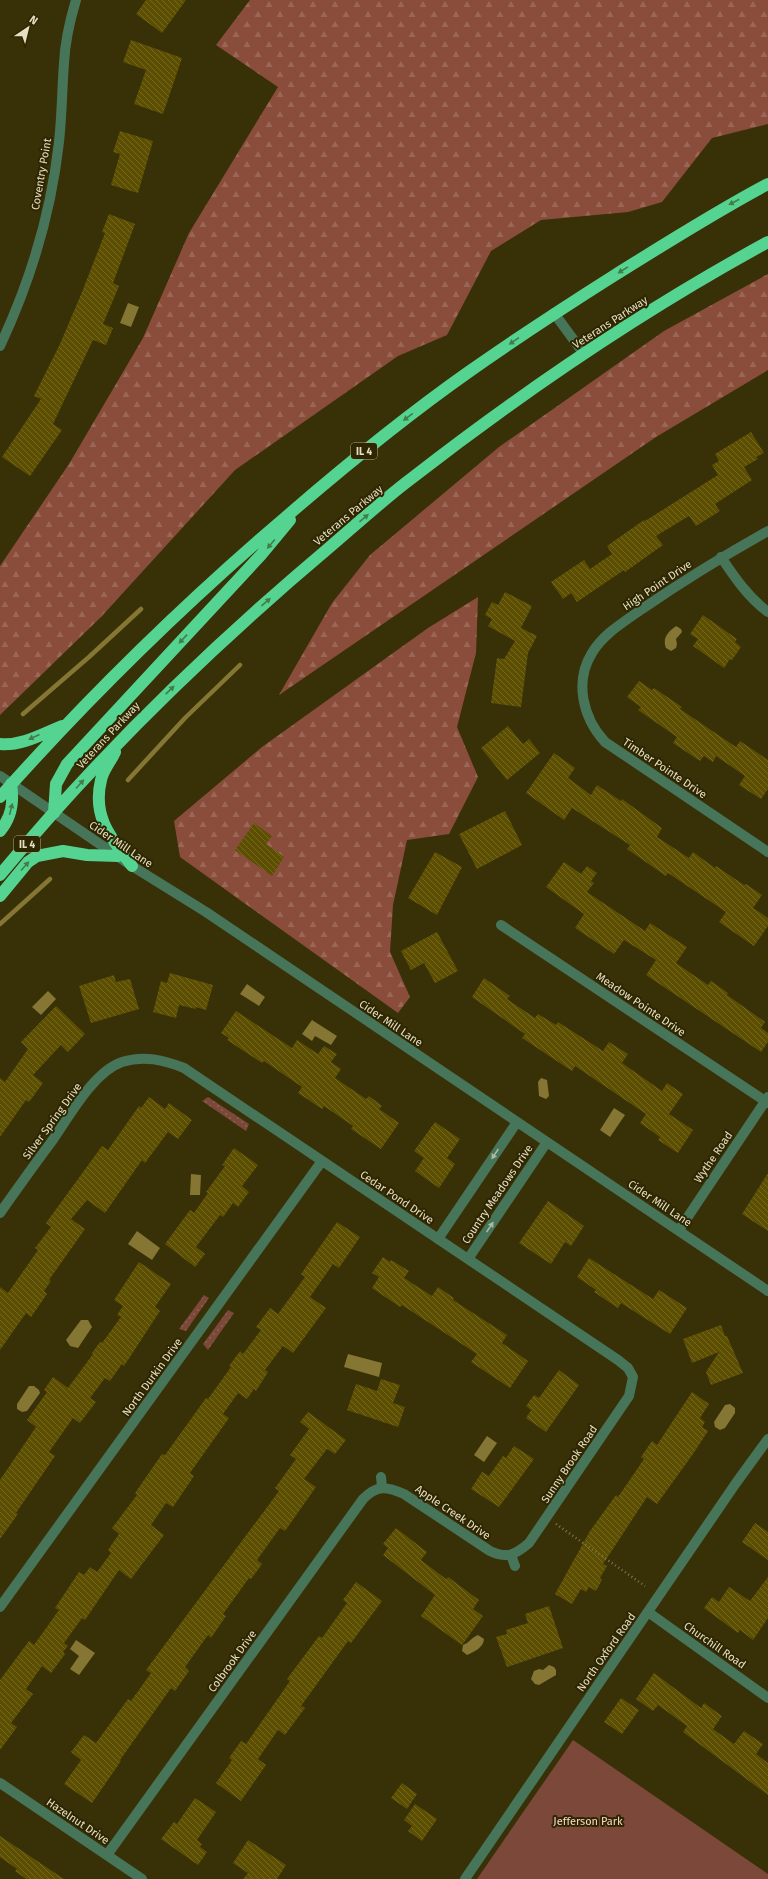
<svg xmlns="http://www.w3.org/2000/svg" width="768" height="1879" viewBox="0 0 768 1879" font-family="'Fira Sans',sans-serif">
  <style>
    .grass { fill: url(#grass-dots) }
    .forest { fill: url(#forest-firs) }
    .park { fill: #7b4839 }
    .water { fill: #857634 }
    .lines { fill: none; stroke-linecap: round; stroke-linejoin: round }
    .stream { stroke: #857634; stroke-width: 4.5 }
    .building { fill: url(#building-back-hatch) }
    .path { stroke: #7f7854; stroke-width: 2.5; stroke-dasharray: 1 3; stroke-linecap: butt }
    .minor { stroke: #47755a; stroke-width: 10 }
    .highway { stroke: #55d491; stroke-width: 12 }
    .oneway { fill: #427d48 }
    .oneway2 { fill: #aeba9f }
    .labels { text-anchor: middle; stroke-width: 4; stroke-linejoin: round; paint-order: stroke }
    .shield { fill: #2e2600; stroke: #aea889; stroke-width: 1 }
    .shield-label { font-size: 10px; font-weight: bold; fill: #e5dfc4 }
    .street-label { font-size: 11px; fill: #e5dfc4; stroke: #2e2600 }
    .park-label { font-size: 11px; fill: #fdd5ca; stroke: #2e2600 }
  </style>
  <defs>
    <pattern id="grass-dots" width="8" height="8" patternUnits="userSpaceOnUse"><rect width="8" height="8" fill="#7b4839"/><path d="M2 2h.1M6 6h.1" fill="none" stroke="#8e6254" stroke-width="1.8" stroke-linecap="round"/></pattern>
    <pattern id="forest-firs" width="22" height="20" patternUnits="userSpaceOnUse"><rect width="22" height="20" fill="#8a4d3b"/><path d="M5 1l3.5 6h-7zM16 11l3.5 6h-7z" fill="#9a6656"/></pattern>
    <pattern id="building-back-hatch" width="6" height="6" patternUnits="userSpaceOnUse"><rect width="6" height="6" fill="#5d4f01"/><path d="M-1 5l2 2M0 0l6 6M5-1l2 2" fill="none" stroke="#746824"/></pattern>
  </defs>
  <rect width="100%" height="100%" fill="#383007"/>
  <path class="grass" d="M 208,1097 L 249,1124 L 246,1131 L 202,1101 Z
    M 204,1295 L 209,1298 L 186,1331 L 179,1329 Z
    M 228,1310 L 234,1313 L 208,1350 L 203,1344 Z"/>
  <path class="forest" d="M 250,0 L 768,0 L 768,124 L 712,138 L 662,202 L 628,212 L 541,220 L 491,251 L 447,335 L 398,356 L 235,470 L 101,617 L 0,715 L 0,566 L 69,464 L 143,338 L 189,233 L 278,87 L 216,45 Z
    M 768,274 L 768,370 L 656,437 L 279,695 L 332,603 L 370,555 L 499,447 L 664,331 Z
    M 478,597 L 476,653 L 457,727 L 478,777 L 449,834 L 407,840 L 393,905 L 390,952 L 410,997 L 398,1013 L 180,857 L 174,821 L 262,747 L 428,628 Z"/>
  <path class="park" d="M 573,1740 L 768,1874 L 768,1879 L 477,1879 Z"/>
  <path class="water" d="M 128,303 L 139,307 L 131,327 L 120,323 Z
    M 676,626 L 681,629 L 682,632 L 676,639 L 677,644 L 676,648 L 671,651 L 666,648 C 662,638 668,632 676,626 Z
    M 247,984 L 265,997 L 259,1006 L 240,994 Z
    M 48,991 L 56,999 L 41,1015 L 32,1007 Z
    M 312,1020 L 337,1036 L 331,1045 L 315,1036 L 312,1041 L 302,1034 Z
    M 541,1078 L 547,1080 L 549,1096 L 546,1099 L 539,1096 L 538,1082 Z
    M 614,1108 L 625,1115 L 610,1137 L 600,1130 Z
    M 191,1174 L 201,1175 L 200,1195 L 190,1195 Z
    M 137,1231 L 160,1248 L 152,1260 L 128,1244 Z
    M 81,1320 L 88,1320 L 92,1327 L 78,1348 L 70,1346 L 66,1340 Z
    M 348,1354 L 382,1363 L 379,1377 L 344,1367 Z
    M 29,1386 L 34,1386 L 39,1390 L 40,1393 L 27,1411 L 22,1412 L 17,1409 L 17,1404 Z
    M 730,1404 L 735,1408 L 735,1413 L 725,1428 L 720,1430 L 715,1427 L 714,1422 L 725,1405 Z
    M 487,1436 L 497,1443 L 484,1462 L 474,1455 Z
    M 478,1635 L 484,1639 C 484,1647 474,1652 467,1655 L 462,1651 L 463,1645 C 469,1643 472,1637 478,1635 Z
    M 76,1640 L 95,1653 L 79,1675 L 70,1669 L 79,1656 L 70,1649 Z
    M 549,1665 L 554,1667 L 556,1670 L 556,1675 L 539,1685 L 535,1684 L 531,1679 L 534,1671 L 539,1669 L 543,1670 Z"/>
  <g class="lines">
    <path class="stream" d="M 23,714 L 89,657 L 141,609
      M 128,780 L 185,718 L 240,665
      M 0,924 L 50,879"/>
  </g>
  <path class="building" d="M 146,0 L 186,0 L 162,33 L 136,14 Z
    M 131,40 L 182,58 L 163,114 L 134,104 L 146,70 L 123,62 Z
    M 120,131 L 153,141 L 138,193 L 111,185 L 120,154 L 113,152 Z
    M 109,214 L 135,224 L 113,283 L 119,286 L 103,324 L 113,328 L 106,345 L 93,340 L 53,424 L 62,430 L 30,476 L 2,457 L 41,399 L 34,396 L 60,344 L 82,292 L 105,233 L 102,232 Z
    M 751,432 L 764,453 L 756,457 L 758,459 L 744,467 L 752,480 L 715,504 L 720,511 L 696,526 L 689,516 L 656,536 L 663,545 L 625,572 L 624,570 L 577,602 L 571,593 L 563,599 L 551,582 L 584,560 L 590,569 L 612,554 L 607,546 L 644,520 L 645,521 L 718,475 L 712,465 L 719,461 L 715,454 Z
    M 505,592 L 532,606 L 521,628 L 537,636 L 528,653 L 521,707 L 491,703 L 497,658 L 504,659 L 515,641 L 488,626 L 492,619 L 485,615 L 492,602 L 498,605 Z
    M 703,615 L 737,639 L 735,642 L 741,647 L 732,660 L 730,659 L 724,668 L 693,646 L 698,639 L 690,634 Z
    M 639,681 L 652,690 L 654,688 L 682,707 L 680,709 L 736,747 L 740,741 L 768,760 L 768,789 L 761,799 L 739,785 L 745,776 L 716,756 L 713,762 L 704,756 L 700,761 L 673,743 L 677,737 L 638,710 L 641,707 L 627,697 Z
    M 508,726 L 523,744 L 529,739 L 540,753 L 507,780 L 481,748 Z
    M 554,753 L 575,768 L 568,778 L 591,795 L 597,785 L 621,801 L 622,799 L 662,828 L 657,837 L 689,858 L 693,852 L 715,868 L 716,866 L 744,885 L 746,884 L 762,895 L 753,908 L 768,918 L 768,926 L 754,946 L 719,922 L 726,912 L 668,873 L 666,876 L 627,849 L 630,845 L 572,808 L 564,820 L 526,793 Z
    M 505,811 L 522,845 L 477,869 L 459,834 Z
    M 254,823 L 272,836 L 266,844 L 284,857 L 272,876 L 235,850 Z
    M 435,852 L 462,867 L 437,915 L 408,898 Z
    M 564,862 L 581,874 L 587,866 L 597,873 L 591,881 L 594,883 L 587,892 L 645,931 L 650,923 L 687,947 L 676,963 L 708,985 L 711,981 L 728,993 L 727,995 L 765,1022 L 761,1028 L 768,1033 L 768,1042 L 761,1052 L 646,975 L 656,960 L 624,940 L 614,954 L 575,928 L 584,914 L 546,887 Z
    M 437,932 L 458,971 L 435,983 L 424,963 L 411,970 L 401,951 Z
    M 170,973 L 213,985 L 206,1010 L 196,1007 L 196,1009 L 179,1005 L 176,1018 L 153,1012 L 161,981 L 167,983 Z
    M 114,975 L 116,982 L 130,979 L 139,1009 L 91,1023 L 79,986 Z
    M 484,978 L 510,996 L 507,999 L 535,1018 L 538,1014 L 556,1025 L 558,1022 L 603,1051 L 609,1042 L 628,1054 L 622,1063 L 662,1091 L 667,1083 L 683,1094 L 669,1114 L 693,1130 L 678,1153 L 658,1140 L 660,1137 L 640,1123 L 646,1114 L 575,1066 L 572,1071 L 522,1038 L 525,1034 L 472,997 Z
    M 56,1006 L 85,1034 L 68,1052 L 61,1045 L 33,1075 L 43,1083 L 29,1102 L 26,1100 L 0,1137 L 0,1078 L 5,1082 L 28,1049 L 21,1042 Z
    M 236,1011 L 292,1048 L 297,1040 L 318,1054 L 324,1046 L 337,1054 L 331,1062 L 341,1069 L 335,1078 L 366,1099 L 369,1096 L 382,1106 L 379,1109 L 399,1123 L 381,1149 L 351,1129 L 353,1126 L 324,1106 L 322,1109 L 298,1093 L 302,1087 L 264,1061 L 262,1063 L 227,1040 L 229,1038 L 221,1033 Z
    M 149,1097 L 165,1109 L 169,1103 L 192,1120 L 178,1139 L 168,1132 L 145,1163 L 142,1160 L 105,1213 L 87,1200 L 71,1219 L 85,1229 L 49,1280 L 51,1281 L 44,1291 L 47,1294 L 31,1317 L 26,1313 L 0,1350 L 0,1287 L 8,1293 L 38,1250 L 35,1248 L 51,1227 L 46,1223 L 102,1146 L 108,1150 L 139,1106 L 141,1108 Z
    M 435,1122 L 460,1139 L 447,1158 L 455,1164 L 439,1188 L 415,1171 L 424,1158 L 414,1151 Z
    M 234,1148 L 258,1165 L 242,1186 L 249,1192 L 238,1207 L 233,1203 L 223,1217 L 220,1215 L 196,1247 L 205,1254 L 195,1267 L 165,1244 L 190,1210 L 194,1213 L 208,1193 L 206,1192 L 225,1166 L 222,1165 Z
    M 768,1173 L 768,1231 L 742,1214 Z
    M 548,1201 L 584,1226 L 571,1246 L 565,1242 L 551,1264 L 519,1243 Z
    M 337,1222 L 360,1237 L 339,1268 L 333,1264 L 310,1297 L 326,1308 L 293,1353 L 283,1346 L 265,1370 L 268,1372 L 256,1391 L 254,1389 L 247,1399 L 238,1393 L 223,1414 L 229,1418 L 190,1473 L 194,1476 L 173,1507 L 166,1503 L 151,1525 L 164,1535 L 131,1579 L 119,1570 L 85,1620 L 82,1618 L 64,1643 L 68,1646 L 63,1652 L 65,1654 L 51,1673 L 42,1666 L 26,1689 L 33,1694 L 11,1723 L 17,1727 L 0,1750 L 0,1680 L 29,1641 L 34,1645 L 59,1610 L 55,1608 L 79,1572 L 84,1575 L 90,1567 L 97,1572 L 111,1553 L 108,1550 L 119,1534 L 112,1528 L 137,1495 L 135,1493 L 162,1454 L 165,1455 L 206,1398 L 208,1399 L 231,1367 L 229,1366 L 240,1351 L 243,1354 L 261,1330 L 256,1327 L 270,1308 L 278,1314 L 305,1277 L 301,1274 Z
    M 383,1257 L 390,1262 L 391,1260 L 409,1271 L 404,1278 L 432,1296 L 438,1287 L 454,1298 L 453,1300 L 507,1335 L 502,1343 L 528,1361 L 510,1388 L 471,1362 L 477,1354 L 402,1305 L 400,1307 L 372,1288 L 379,1277 L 372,1273 Z
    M 589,1258 L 653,1299 L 659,1290 L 687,1308 L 670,1334 L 621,1303 L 618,1308 L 594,1292 L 596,1290 L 577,1277 Z
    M 139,1262 L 171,1284 L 155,1307 L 160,1311 L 124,1366 L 122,1364 L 110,1381 L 105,1378 L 90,1398 L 96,1402 L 80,1423 L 73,1418 L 49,1452 L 55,1456 L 16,1513 L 18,1514 L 0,1539 L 0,1480 L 36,1427 L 27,1420 L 47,1392 L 44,1390 L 53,1377 L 68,1388 L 93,1354 L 92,1353 L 100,1342 L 102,1343 L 121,1317 L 117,1315 L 123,1306 L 114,1300 Z
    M 721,1325 L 725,1336 L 727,1336 L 743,1373 L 711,1385 L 706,1372 L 719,1352 L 692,1363 L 683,1339 Z
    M 559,1370 L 579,1385 L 546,1432 L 526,1418 L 531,1410 L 526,1406 L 534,1395 L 539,1398 Z
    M 381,1379 L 400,1385 L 393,1403 L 405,1407 L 398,1427 L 347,1410 L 356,1384 L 377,1391 Z
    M 692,1392 L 709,1404 L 700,1418 L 705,1422 L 702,1427 L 708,1431 L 693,1454 L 657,1504 L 647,1497 L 603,1564 L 607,1566 L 600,1578 L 602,1580 L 596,1591 L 589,1587 L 586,1592 L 581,1589 L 572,1604 L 555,1594 L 590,1531 L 616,1495 L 618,1497 L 644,1459 L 641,1457 L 652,1441 L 657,1445 Z
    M 308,1412 L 346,1440 L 335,1454 L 327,1449 L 304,1479 L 316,1487 L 285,1531 L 280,1528 L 257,1560 L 262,1564 L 251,1579 L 249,1578 L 223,1614 L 226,1616 L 211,1638 L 208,1635 L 185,1667 L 189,1671 L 175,1691 L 171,1688 L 120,1760 L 121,1761 L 92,1803 L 64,1784 L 81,1760 L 71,1752 L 84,1735 L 96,1743 L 128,1699 L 131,1701 L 151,1673 L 146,1670 L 279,1491 L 275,1488 L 296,1459 L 290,1455 L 309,1429 L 300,1422 Z
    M 514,1446 L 534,1459 L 499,1507 L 471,1489 L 482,1472 L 489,1476 L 503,1456 L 506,1458 Z
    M 755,1523 L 768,1532 L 768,1560 L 742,1542 Z
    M 396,1528 L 427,1552 L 421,1560 L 446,1579 L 448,1577 L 479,1600 L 473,1609 L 483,1616 L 462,1645 L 421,1616 L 435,1595 L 383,1555 L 388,1548 L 383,1544 Z
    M 768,1577 L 768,1618 L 753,1640 L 740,1630 L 738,1633 L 704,1608 L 712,1597 L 719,1602 L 729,1587 L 750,1601 Z
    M 356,1582 L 382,1601 L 351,1643 L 348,1641 L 301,1706 L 305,1708 L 285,1735 L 278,1730 L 258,1759 L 266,1765 L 241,1801 L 216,1783 L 232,1760 L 229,1758 L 241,1741 L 246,1744 L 290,1681 L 287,1679 L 319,1636 L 322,1638 L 347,1603 L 343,1600 Z
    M 549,1606 L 563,1648 L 507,1667 L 496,1637 L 507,1634 L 506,1630 L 528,1623 L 525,1614 Z
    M 654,1673 L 701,1708 L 704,1703 L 722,1716 L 713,1729 L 734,1744 L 744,1731 L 763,1744 L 756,1754 L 768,1763 L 768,1795 L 683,1732 L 687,1726 L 658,1705 L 653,1711 L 636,1699 Z
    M 621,1698 L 639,1710 L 622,1734 L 604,1722 Z
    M 402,1783 L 417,1794 L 407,1809 L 391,1798 Z
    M 195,1798 L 216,1812 L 197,1840 L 202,1844 L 200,1847 L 207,1852 L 198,1865 L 161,1839 L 174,1822 L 177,1824 Z
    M 415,1804 L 437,1819 L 422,1841 L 408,1831 L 412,1826 L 404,1820 Z
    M 0,1836 L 64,1879 L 26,1879 L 15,1871 L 17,1869 L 0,1857 Z
    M 248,1840 L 286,1865 L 277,1879 L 243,1879 L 248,1873 L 233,1863 Z"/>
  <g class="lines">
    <path class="path" d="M 556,1524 L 645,1586"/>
    <path class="minor" d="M 554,313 L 584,354
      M 0,346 C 31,280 51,214 59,142 C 62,115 62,89 64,63 C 65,42 70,20 76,0
      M 768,531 C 725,555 683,581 642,609 C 624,622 603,634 592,653 C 574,682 583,718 605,742 L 768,852
      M 721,557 C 735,578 748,597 768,612
      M 0,776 L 132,866 L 206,912 L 768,1291
      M 501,925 L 768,1103
      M 0,1213 C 17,1189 34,1165 52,1141 C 69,1117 93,1072 122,1062 C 144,1055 164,1060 184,1068 L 618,1360 L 628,1368 L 633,1377 L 629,1396 L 529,1543 C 515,1555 507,1559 490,1551 L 404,1494 C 386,1486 377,1485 363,1499 L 107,1855
      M 679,1230 L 768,1097
      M 438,1239 L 517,1122
      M 468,1259 L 547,1142
      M 381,1477 L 382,1487
      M 511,1555 L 515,1566
      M 0,1607 L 322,1161
      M 648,1612 L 768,1698
      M 0,1783 L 142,1879
      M 465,1879 L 736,1483 L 768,1439"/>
    <path class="highway" d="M 0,744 C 22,746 42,734 62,726
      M 115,752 C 111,761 103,770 101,780 C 92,817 111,838 132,866
      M 0,797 C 89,697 185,603 287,516 C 346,465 406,416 470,371 C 517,338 566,306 615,275 C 665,244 715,212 768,184
      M 54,813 L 56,784 L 67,764 L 261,555 L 290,520
      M 0,831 C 12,817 14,802 11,784
      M 0,875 C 100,754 211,647 331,546 C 358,523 384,499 412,478 C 524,391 643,310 768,242
      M 0,896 L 28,862 L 37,856 L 63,851 L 87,855 L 118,856"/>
  </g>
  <defs><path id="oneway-solid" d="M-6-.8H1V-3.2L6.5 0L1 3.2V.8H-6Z"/></defs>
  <g class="oneway">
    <use href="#oneway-solid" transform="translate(734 202) rotate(152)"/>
    <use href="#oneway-solid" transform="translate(623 270) rotate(148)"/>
    <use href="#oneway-solid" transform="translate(514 341) rotate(146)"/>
    <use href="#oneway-solid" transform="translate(408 417) rotate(143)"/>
    <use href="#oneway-solid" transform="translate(364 518) rotate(-40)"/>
    <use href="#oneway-solid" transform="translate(271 544) rotate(130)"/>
    <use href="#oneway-solid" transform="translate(266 602) rotate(-41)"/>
    <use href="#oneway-solid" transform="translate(183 639) rotate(133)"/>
    <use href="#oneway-solid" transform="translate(170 690) rotate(-44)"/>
    <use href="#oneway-solid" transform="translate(34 737) rotate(156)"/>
    <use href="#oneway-solid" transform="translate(80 784) rotate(-48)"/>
    <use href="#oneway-solid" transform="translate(11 809) rotate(-76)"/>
    <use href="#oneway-solid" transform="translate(25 866) rotate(-48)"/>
  </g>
  <g class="oneway2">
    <use href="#oneway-solid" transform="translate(495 1154) rotate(124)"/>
    <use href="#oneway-solid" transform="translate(490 1227) rotate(-56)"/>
  </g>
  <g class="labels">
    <g class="shield">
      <rect x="351" y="443" width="26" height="16" rx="3"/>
      <rect x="14" y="836" width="26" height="16" rx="3"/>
    </g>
    <g class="shield-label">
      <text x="364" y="455">IL 4</text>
      <text x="27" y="848">IL 4</text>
    </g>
    <g class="street-label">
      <text transform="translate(41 174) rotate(-80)" y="4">Coventry Point</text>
      <text transform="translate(610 322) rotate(-33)" y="4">Veterans Parkway</text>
      <text transform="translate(348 515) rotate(-40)" y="4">Veterans Parkway</text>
      <text transform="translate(657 585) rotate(-34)" y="4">High Point Drive</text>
      <text transform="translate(108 735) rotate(-47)" y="4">Veterans Parkway</text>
      <text transform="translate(665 768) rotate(34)" y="4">Timber Pointe Drive</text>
      <text transform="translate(121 844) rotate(34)" y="4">Cider Mill Lane</text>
      <text transform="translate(641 1004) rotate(34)" y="4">Meadow Pointe Drive</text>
      <text transform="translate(391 1023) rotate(34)" y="4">Cider Mill Lane</text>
      <text transform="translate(52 1121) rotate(-54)" y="4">Silver Spring Drive</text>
      <text transform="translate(713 1157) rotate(-56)" y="4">Wythe Road</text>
      <text transform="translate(497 1194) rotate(-56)" y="4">Country Meadows Drive</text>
      <text transform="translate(397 1197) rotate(34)" y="4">Cedar Pond Drive</text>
      <text transform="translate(660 1203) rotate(34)" y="4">Cider Mill Lane</text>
      <text transform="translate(152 1377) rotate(-54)" y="4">North Durkin Drive</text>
      <text transform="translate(569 1464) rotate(-56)" y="4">Sunny Brook Road</text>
      <text transform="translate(453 1512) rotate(34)" y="4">Apple Creek Drive</text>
      <text transform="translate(715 1645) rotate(35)" y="4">Churchill Road</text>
      <text transform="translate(606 1652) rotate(-55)" y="4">North Oxford Road</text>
      <text transform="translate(232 1661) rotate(-54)" y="4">Colbrook Drive</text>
      <text transform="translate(78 1821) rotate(34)" y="4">Hazelnut Drive</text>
    </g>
    <g class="park-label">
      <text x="588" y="1825">Jefferson Park</text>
    </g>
  </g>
  <g transform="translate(28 28) rotate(35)" stroke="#2e2600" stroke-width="3" paint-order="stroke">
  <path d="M0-3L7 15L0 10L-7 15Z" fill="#e5dfc4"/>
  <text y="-6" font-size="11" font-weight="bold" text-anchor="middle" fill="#e5dfc4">N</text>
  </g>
</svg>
